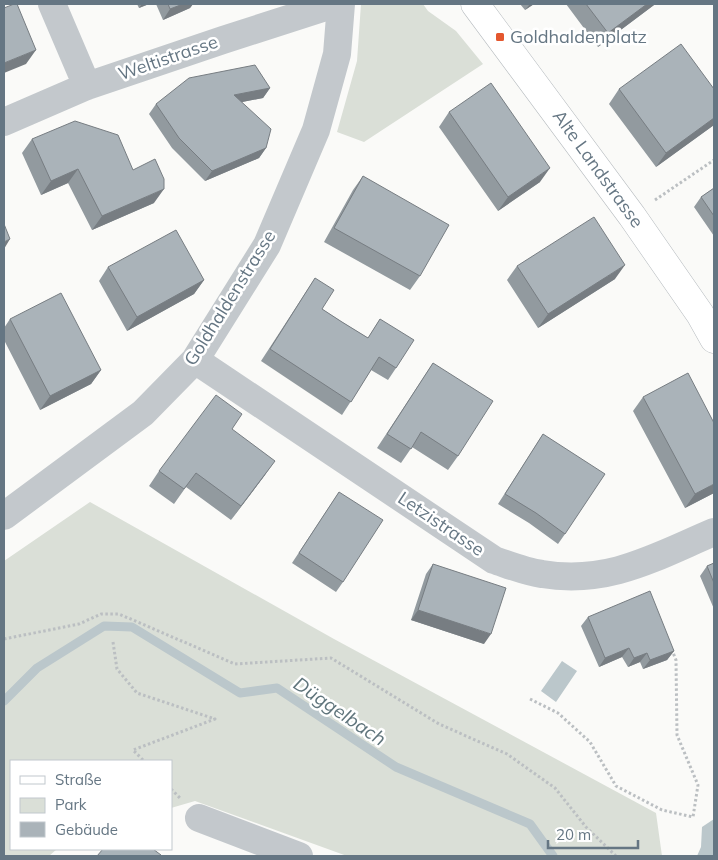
<svg xmlns="http://www.w3.org/2000/svg" width="718" height="860" viewBox="0 0 718 860" font-family="Mulish,sans-serif">
  <style>
    .green { fill: #dadfd7 }
    .water { fill: #bbc7cb }
    .lines { fill: none; stroke-linecap: round; stroke-linejoin: round }
    .stream { stroke: #bbc7cb; stroke-width: 9 }
    .major-casing { stroke: #b5babe; stroke-width: 29 }
    .path { stroke: #bbbfc2; stroke-width: 3; stroke-dasharray: 2.5 2.5; stroke-linecap: butt }
    .minor { stroke: #c3c8cc; stroke-width: 28 }
    .major { stroke: #fff; stroke-width: 28 }
    .wall { fill: #929a9f }
    .shaded-wall { fill: #777d82 }
    .building { fill: #aab3b9; stroke: #777d82 }
    .poi-dot { fill: #e4572e; stroke: #fff; stroke-width: 2 }
    .labels { text-anchor: middle; stroke-width: 5; stroke-linejoin: round; paint-order: stroke }
    .poi-label { font-size: 18px; fill: #657683; stroke: #fff; text-anchor: start }
    .street-label { font-size: 18px; fill: #657683; stroke: #fff }
    .water-label { font-size: 19px; font-style: italic; fill: #60757c; stroke: #fff }
  </style>
  <rect width="100%" height="100%" fill="#fafaf8"/>
  <path class="green" d="M 361,4 L 423,4 L 428,11 L 456,31 L 483,64 L 364,142 L 337,132 L 357,61 Z
    M 90,502 L 334,639 L 656,813 L 662,856 L 347,856 L 195,801 L 171,808 L 171,761 L 11,761 L 11,849 L 57,849 L 49,856 L 4,856 L 4,561 Z"/>
  <path class="water" d="M 562,661 L 577,671 L 556,702 L 541,691 Z
    M 714,819 L 714,856 L 697,856 L 701,847 L 702,827 Z"/>
  <g class="lines">
    <path class="stream" d="M 4,701 L 37,668 L 104,626 L 132,627 L 240,693 L 277,688 L 396,767 L 530,824 L 553,856"/>
    <g class="major-casing">
      <path id="major" d="M 475,4 L 632,216 L 700,314 L 714,339"/>
    </g>
    <path class="path" d="M 655,200 L 714,160
      M 4,639 L 79,624 L 101,614 L 119,614 L 235,664 L 331,658 L 439,724 L 507,754 L 555,788 L 586,827 L 616,856
      M 113,642 L 117,669 L 137,693 L 215,719 L 133,750 L 144,761
      M 530,699 L 558,713 L 590,742 L 616,786 L 662,810 L 693,817 L 698,785 L 677,735 L 676,660 L 672,650
      M 171,789 L 180,798"/>
    <path class="minor" d="M 52,4 L 87,86
      M 4,122 L 87,86 L 223,40 L 335,4
      M 195,360 L 494,560 C 509,565 526,572 542,574 C 609,585 655,557 714,532
      M 4,516 L 143,413 L 195,360 L 267,245 L 316,130 L 337,54 L 341,4
      M 199,818 L 299,856"/>
    <use href="#major" class="major"/>
  </g>
  <path class="wall" d="M 137,4 L 149,4 L 139,8 Z
    M 156,4 L 193,4 L 190,8 L 163,20 Z
    M 520,4 L 534,4 L 525,10 Z
    M 566,4 L 655,4 L 654,5 L 598,47 Z
    M 270,88 L 263,98 L 242,102 L 266,148 L 259,158 L 205,181 L 172,148 L 149,114 L 156,104 Z
    M 619,89 L 714,89 L 714,125 L 656,167 L 609,104 Z
    M 449,112 L 540,182 L 498,211 L 439,127 Z
    M 32,139 L 154,203 L 92,230 L 68,183 L 41,195 L 22,153 Z
    M 363,176 L 420,276 L 410,290 L 324,242 L 353,190 Z
    M 714,188 L 714,236 L 694,207 L 701,197 Z
    M 517,266 L 615,279 L 538,328 L 507,280 Z
    M 108,267 L 204,280 L 194,294 L 127,331 L 99,281 Z
    M 315,278 L 322,309 L 342,322 L 368,338 L 380,319 L 396,368 L 388,380 L 371,370 L 342,415 L 261,361 Z
    M 10,319 L 101,370 L 91,384 L 40,410 L 4,340 L 4,328 Z
    M 433,363 L 458,456 L 448,470 L 412,447 L 401,463 L 377,448 Z
    M 643,397 L 714,493 L 685,508 L 633,411 Z
    M 232,429 L 265,475 L 231,520 L 186,487 L 174,504 L 149,486 L 159,471 Z
    M 543,434 L 565,534 L 558,544 L 529,523 L 498,504 Z
    M 339,492 L 343,582 L 336,592 L 292,563 Z
    M 714,563 L 714,609 L 700,576 L 707,566 Z
    M 433,564 L 484,644 L 411,620 L 426,574 Z
    M 588,617 L 674,651 L 667,660 L 643,669 L 640,662 L 628,667 L 622,657 L 599,667 L 581,626 Z"/>
  <path class="shaded-wall" d="M 142,4 L 149,4 L 139,8 Z
    M 183,4 L 193,4 L 190,8 L 163,20 L 170,9 Z
    M 530,4 L 534,4 L 525,10 Z
    M 647,4 L 655,4 L 654,5 L 598,47 L 608,33 Z
    M 36,50 L 26,64 L 4,73 L 4,63 Z
    M 270,88 L 263,98 L 227,105 L 234,95 Z
    M 714,118 L 714,125 L 656,167 L 666,153 Z
    M 266,148 L 259,158 L 205,181 L 212,171 Z
    M 550,168 L 540,182 L 498,211 L 508,197 Z
    M 78,169 L 68,183 L 41,195 L 51,181 Z
    M 164,189 L 154,203 L 92,230 L 102,216 Z
    M 10,239 L 4,249 L 4,242 Z
    M 625,265 L 615,279 L 538,328 L 548,314 Z
    M 204,280 L 194,294 L 127,331 L 137,317 Z
    M 101,370 L 91,384 L 40,410 L 50,396 Z
    M 275,461 L 265,475 L 231,520 L 241,506 Z
    M 714,484 L 714,493 L 685,508 L 695,494 Z
    M 418,610 L 491,634 L 484,644 L 411,620 Z
    M 629,648 L 622,657 L 599,667 L 605,658 Z
    M 674,651 L 667,660 L 643,669 L 650,660 Z
    M 647,653 L 640,662 L 628,667 L 634,658 Z"/>
  <path class="building" d="M 14,4 L 17,4 L 36,50 L 4,63 L 4,8 Z
    M 168,4 L 183,4 L 170,9 Z
    M 586,4 L 647,4 L 608,33 Z
    M 681,44 L 714,89 L 714,118 L 666,153 L 619,89 Z
    M 255,65 L 270,88 L 234,95 L 271,129 L 266,148 L 212,171 L 179,138 L 156,104 L 189,78 Z
    M 491,83 L 550,168 L 508,197 L 449,112 Z
    M 75,121 L 118,135 L 133,170 L 155,159 L 164,179 L 164,189 L 102,216 L 78,169 L 51,181 L 32,139 Z
    M 363,176 L 449,225 L 420,276 L 334,228 Z
    M 714,188 L 714,216 L 701,197 Z
    M 594,217 L 625,265 L 548,314 L 517,266 Z
    M 4,224 L 10,239 L 4,242 Z
    M 176,230 L 204,280 L 137,317 L 108,267 Z
    M 315,278 L 334,290 L 322,309 L 342,322 L 368,338 L 380,319 L 414,340 L 396,368 L 379,357 L 351,402 L 270,349 Z
    M 61,293 L 101,370 L 50,396 L 10,319 Z
    M 433,363 L 493,401 L 458,456 L 421,432 L 411,449 L 387,434 Z
    M 688,373 L 714,423 L 714,484 L 695,494 L 643,397 Z
    M 216,395 L 242,414 L 232,429 L 275,461 L 241,506 L 196,473 L 184,489 L 159,471 Z
    M 543,434 L 605,474 L 565,534 L 536,513 L 505,494 Z
    M 339,492 L 383,520 L 343,582 L 299,553 Z
    M 714,563 L 714,583 L 707,566 Z
    M 433,564 L 506,588 L 491,634 L 418,610 Z
    M 650,591 L 674,651 L 650,660 L 647,653 L 634,658 L 629,648 L 605,658 L 588,617 Z
    M 103,849 L 124,849 L 125,850 L 126,849 L 153,849 L 161,855 L 160,856 L 97,856 Z"/>
  <rect class="poi-dot" x="495" y="32" width="10" height="10" rx="2.5"/>
  <g class="labels">
    <g class="poi-label">
      <text x="510" y="43">Goldhaldenplatz</text>
    </g>
    <g class="street-label">
      <text transform="translate(168 58) rotate(-19)" y="6">Weltistrasse</text>
      <text transform="translate(598 169) rotate(54)" y="6">Alte Landstrasse</text>
      <text transform="translate(230 298) rotate(-58)" y="6">Goldhaldenstrasse</text>
      <text transform="translate(441 524) rotate(34)" y="6">Letzistrasse</text>
    </g>
    <g class="water-label">
      <text transform="translate(340 711) rotate(34)" y="7">Düggelbach</text>
    </g>
  </g>
  <rect width="718" height="860" fill="none" stroke="#657683" stroke-width="10"/>
  <rect x="10" y="760" width="162" height="90" fill="#ffffff" stroke="#c1c8cd"/>
  <rect x="20" y="776" width="25" height="8" fill="#ffffff" stroke="#c1c8cd"/>
  <text x="55" y="785" font-size="15" fill="#657683">Straße</text>
  <rect x="20" y="798" width="25" height="15" fill="#dadfd7" stroke="#c1c8cd"/>
  <text x="55" y="810" font-size="15" fill="#657683">Park</text>
  <rect x="20" y="822" width="25" height="15" fill="#aab3b9" stroke="#c1c8cd"/>
  <text x="55" y="835" font-size="15" fill="#657683">Gebäude</text>
  <path d="M548 840v8h90v-8" fill="none" stroke="#657683" stroke-width="2.5"/>
  <text x="556" y="840" font-size="15" fill="#657683" stroke="#ffffff" stroke-width="4" paint-order="stroke">20 m</text>
</svg>
